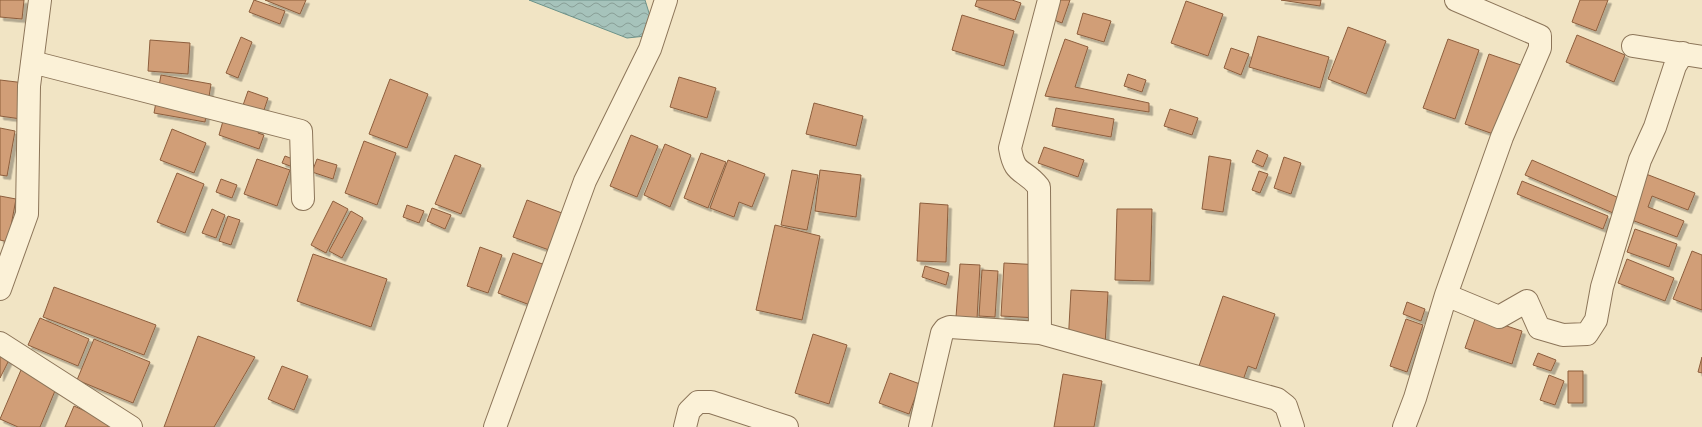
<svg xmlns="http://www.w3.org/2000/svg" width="1702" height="427" viewBox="0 0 1702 427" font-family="'IBM Plex Serif',serif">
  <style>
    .water { fill: url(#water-waves); stroke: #6c9289 }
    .building { fill: #d19e77; stroke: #8d5e3d; filter: url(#shadow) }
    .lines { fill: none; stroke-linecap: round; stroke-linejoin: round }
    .minor-casing { stroke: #8c7559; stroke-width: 24 }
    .minor { stroke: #fbf1d7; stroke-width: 22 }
  </style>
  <defs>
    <pattern id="water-waves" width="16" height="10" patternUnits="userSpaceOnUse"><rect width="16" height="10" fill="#a6c3bb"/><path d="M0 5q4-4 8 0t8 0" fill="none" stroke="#889f97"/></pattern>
    <filter id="shadow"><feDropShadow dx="3.5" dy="3.5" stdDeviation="0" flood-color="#0004"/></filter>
  </defs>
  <rect width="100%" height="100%" fill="#f1e4c4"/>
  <path class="water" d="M 529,0 L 645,0 L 650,16 L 646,36 L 627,38 Z"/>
  <path class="building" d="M 0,0 L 24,0 L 22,19 L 0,17 Z
    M 254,0 L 285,11 L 280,24 L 249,12 Z
    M 265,0 L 306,0 L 300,14 Z
    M 977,0 L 1012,0 L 1021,3 L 1015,20 L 975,6 Z
    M 1049,0 L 1070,0 L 1062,23 L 1054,20 Z
    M 1281,0 L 1321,0 L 1320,6 Z
    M 1580,0 L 1608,0 L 1596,31 L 1572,22 Z
    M 1186,1 L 1223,14 L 1208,56 L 1171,43 Z
    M 1083,13 L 1111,21 L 1104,42 L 1077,34 Z
    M 962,15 L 1014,31 L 1004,66 L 952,50 Z
    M 1348,27 L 1386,41 L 1366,94 L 1328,79 Z
    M 1577,35 L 1625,55 L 1614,82 L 1566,62 Z
    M 1258,36 L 1329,57 L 1320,88 L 1249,67 Z
    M 241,37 L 252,42 L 238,78 L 226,73 Z
    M 1065,39 L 1088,47 L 1075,87 L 1149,103 L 1149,112 L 1045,96 Z
    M 1448,39 L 1479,50 L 1455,119 L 1423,108 Z
    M 150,40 L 190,43 L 188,74 L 148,71 Z
    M 1231,48 L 1249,54 L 1241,75 L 1224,68 Z
    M 1489,54 L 1521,65 L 1496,135 L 1465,124 Z
    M 1128,74 L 1146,80 L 1142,92 L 1124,86 Z
    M 161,75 L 211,84 L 205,122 L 154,113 Z
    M 679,77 L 716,88 L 707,118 L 670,107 Z
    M 390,79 L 428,94 L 407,148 L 369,134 Z
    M 0,80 L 25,83 L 21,119 L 0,116 Z
    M 248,91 L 268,98 L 261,119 L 241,111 Z
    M 814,103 L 863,116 L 856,146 L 806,134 Z
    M 1056,108 L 1114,119 L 1111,137 L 1052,126 Z
    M 1170,109 L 1198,118 L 1192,135 L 1164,126 Z
    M 251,119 L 262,123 L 258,133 L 264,135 L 259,149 L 219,135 L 223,121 L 248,129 Z
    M 0,128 L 15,131 L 7,176 L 0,175 Z
    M 172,129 L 206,143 L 194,173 L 160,160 Z
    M 631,135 L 658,146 L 637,197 L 610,186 Z
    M 364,141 L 396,153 L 377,205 L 345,193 Z
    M 665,144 L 691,155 L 670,207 L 644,195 Z
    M 1044,147 L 1084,160 L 1078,177 L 1038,163 Z
    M 1257,150 L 1268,155 L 1263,167 L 1252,162 Z
    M 701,153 L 726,162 L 708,208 L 684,198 Z
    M 455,155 L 481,165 L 461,214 L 435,204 Z
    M 285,156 L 311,166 L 309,173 L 282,163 Z
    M 1209,156 L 1231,160 L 1223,212 L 1202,209 Z
    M 1284,157 L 1301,163 L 1291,194 L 1274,188 Z
    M 257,159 L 290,170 L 277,206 L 244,194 Z
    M 317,159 L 337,165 L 333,179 L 312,172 Z
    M 728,160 L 765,174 L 752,207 L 739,202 L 734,217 L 710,208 Z
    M 1532,160 L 1619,198 L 1613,213 L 1525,175 Z
    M 792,170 L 818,175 L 807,230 L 781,225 Z
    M 820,170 L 861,175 L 856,217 L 815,211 Z
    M 1259,171 L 1268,174 L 1260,193 L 1252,190 Z
    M 177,173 L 204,184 L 185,233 L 157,222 Z
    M 1646,174 L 1695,193 L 1688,210 L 1652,196 L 1648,207 L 1684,221 L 1677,237 L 1629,219 Z
    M 221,179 L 237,185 L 232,198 L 216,192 Z
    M 1522,181 L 1608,216 L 1603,229 L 1517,194 Z
    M 0,196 L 16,199 L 8,242 L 0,240 Z
    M 527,200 L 562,213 L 549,250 L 513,237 Z
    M 333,201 L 348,209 L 326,253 L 311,245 Z
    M 920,203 L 948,205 L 946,262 L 917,261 Z
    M 407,205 L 424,211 L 419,223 L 403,217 Z
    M 432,208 L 451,215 L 445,229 L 427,221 Z
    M 212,209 L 225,215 L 216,238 L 202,233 Z
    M 1117,209 L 1152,209 L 1150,281 L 1115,280 Z
    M 351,211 L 363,218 L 342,258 L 329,251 Z
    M 228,216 L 240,220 L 231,245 L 219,241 Z
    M 775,225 L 820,236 L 802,320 L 756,310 Z
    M 1635,229 L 1677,244 L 1669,267 L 1627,252 Z
    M 480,247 L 502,255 L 488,293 L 467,286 Z
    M 1692,251 L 1702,255 L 1702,310 L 1673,299 Z
    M 513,253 L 545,265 L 530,305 L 498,293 Z
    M 313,254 L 387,279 L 371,327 L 297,301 Z
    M 1627,259 L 1674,278 L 1665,301 L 1618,283 Z
    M 1004,263 L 1041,265 L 1038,318 L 1001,316 Z
    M 960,264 L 980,265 L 977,319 L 956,317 Z
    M 925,266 L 949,273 L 946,285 L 922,277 Z
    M 982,270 L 998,271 L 995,317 L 979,316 Z
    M 54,287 L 156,325 L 144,355 L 43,317 Z
    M 1071,290 L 1108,292 L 1105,346 L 1068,344 Z
    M 1223,296 L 1275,314 L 1256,369 L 1248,366 L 1242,383 L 1198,369 Z
    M 1407,302 L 1425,309 L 1421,321 L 1403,314 Z
    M 1476,316 L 1522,331 L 1512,364 L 1465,348 Z
    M 40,318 L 89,339 L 78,366 L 28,345 Z
    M 1406,319 L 1423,325 L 1407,372 L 1390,366 Z
    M 813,334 L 847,345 L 829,404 L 795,393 Z
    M 198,336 L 255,357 L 214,427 L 164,427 Z
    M 94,339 L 150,362 L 133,403 L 77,380 Z
    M 0,353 L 10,358 L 0,378 Z
    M 1538,353 L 1556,360 L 1551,371 L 1533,365 Z
    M 1702,357 L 1702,373 L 1698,372 Z
    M 282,366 L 308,376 L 294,410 L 268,399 Z
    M 21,370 L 57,386 L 40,427 L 18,427 L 0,419 Z
    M 1568,371 L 1583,371 L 1583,403 L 1568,403 Z
    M 890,373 L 920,384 L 909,414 L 879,403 Z
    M 1063,374 L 1102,381 L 1094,427 L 1054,427 Z
    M 1549,375 L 1564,381 L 1555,405 L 1540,400 Z
    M 74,406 L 110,422 L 108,427 L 65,427 Z"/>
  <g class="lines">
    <g class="minor-casing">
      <path id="minor" d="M 1456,0 L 1540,36 L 1540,48 L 1502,137 L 1446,295 L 1499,317 L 1527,301 L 1539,328 L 1563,335 L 1587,334 L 1596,320 L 1602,287 L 1640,160 L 1655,127 L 1675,66 L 1683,53
        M 1633,46 L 1702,57
        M 32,62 L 301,131 L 303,199
        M 0,289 L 27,214 L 29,86 L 40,0
        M 1040,333 L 1277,399 L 1286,406 L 1293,427
        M 0,343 L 131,427
        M 495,427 L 585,181 L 650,49 L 666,0
        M 685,427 L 689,411 L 698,402 L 711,402 L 787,427
        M 920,427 L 942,333 L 945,329 L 950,327 L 1040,333 L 1039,187 C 1023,167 1015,177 1010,148 L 1049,0
        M 1404,427 L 1415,398 L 1446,295"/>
    </g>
    <use href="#minor" class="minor"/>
  </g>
</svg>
